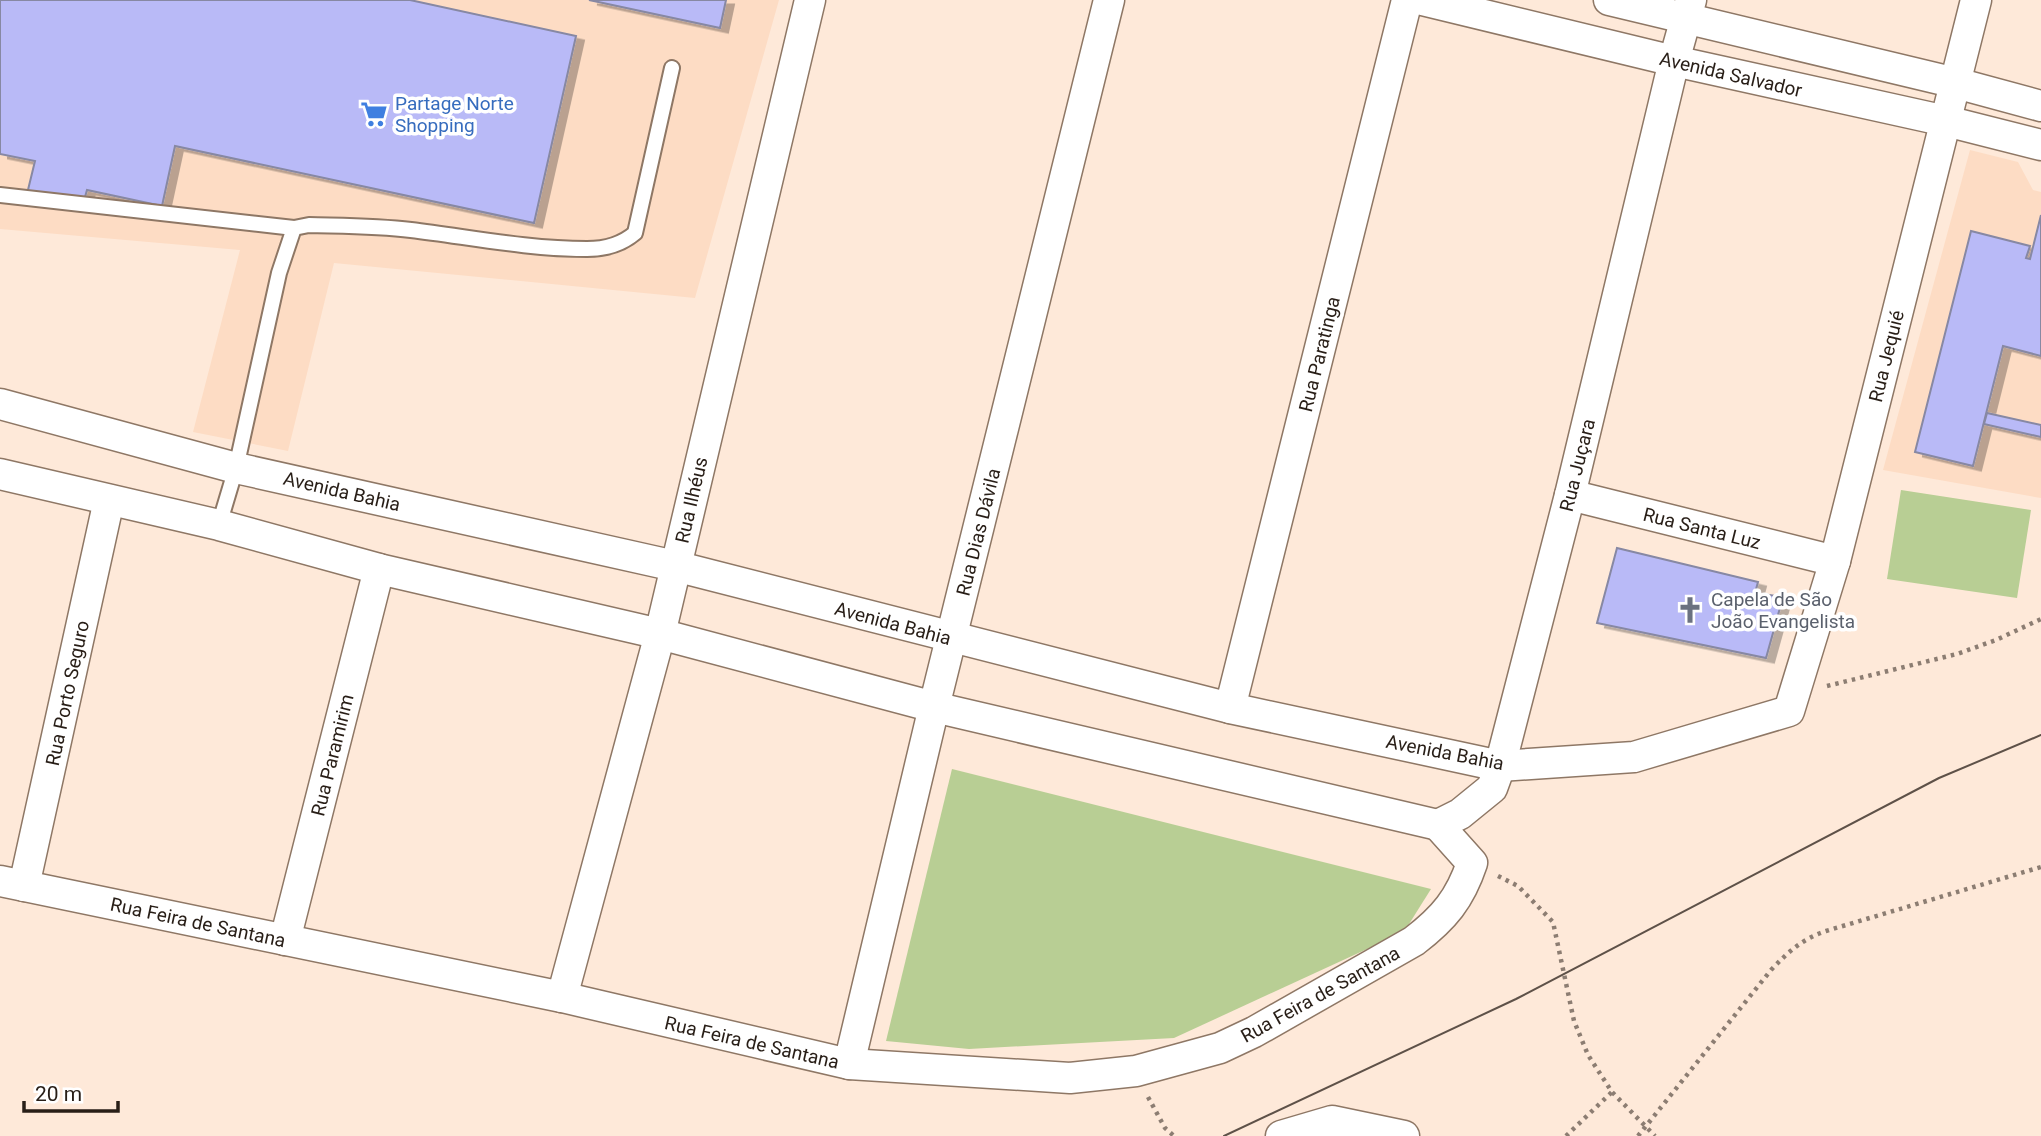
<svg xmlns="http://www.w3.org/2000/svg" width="2041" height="1136" font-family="Roboto,sans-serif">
  <defs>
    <filter id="shadow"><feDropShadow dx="8" dy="4.5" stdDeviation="0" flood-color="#0004"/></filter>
  </defs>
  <rect width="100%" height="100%" fill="#fee9d9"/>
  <g fill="#fddcc4">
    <polygon points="0,0 779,0 695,298 334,263 288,451 193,432 240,250 0,229"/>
    <polygon points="1970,150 2018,162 2033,190 2041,192 2041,498 1883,470"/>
  </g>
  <g fill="#b8ce94">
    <polygon points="1901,490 2031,510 2017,598 1887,579"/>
    <polygon points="952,769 1431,889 1404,932 1174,1038 969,1049 886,1041"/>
  </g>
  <g fill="#b9baf7" stroke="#8788a3" stroke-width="2" filter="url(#shadow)">
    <polygon points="0,0 410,0 576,36 534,223 175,146 162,206 87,190 83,204 27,194 35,161 0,154"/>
    <polygon points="589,0 726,0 720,28"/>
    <polygon points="2041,215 2041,356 2003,346 1973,466 1915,452 1971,231 2030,246 2026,258 2030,259"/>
    <polygon points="1987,413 2041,425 2041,437 1984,424"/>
    <polygon points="1617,548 1758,582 1755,593 1783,597 1766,658 1597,623"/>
  </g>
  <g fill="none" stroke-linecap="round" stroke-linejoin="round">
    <defs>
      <g id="service">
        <polyline points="0,195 294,228"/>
        <path d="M219,525L236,468L279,273L294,228L309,225C343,226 378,226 411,230C469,237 528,249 587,249C606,249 621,245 635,233L672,68"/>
      </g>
      <g id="minor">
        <polyline points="1422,0 1674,61 1946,121 2041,145"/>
        <polyline points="1609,0 1956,83 2041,106"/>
        <polyline points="0,404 236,468 675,566 1230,708 1500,766 1634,757 1789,711 1835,561 1976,0"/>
        <polyline points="0,474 219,525 379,569 660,634 934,707 1438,825"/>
        <polyline points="1570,495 1835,561"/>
        <polyline points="1230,708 1407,0"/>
        <polyline points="1438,825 1460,814 1492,788 1500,766 1570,495 1674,61 1691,0"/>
        <path d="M0,881L562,997L849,1064L1070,1078L1136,1071L1220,1048L1254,1032L1414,941C1444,918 1460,899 1472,863L1438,825"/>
        <polyline points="24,886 109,500"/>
        <polyline points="285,940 379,569"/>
        <polyline points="562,997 660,634 810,0"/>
        <polyline points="849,1064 934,707 1109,0"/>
        <polyline points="1281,1136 1332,1121 1404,1136"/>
      </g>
    </defs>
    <use href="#service" stroke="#8e7765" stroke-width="18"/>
    <use href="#minor" stroke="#8e7765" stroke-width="33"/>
    <g stroke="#8c7d72" stroke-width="4.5" stroke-dasharray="3.5 5" stroke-linecap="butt">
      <polyline points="1827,686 1957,654 1996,640 2041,619"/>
      <polyline points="1498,876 1518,886 1553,922 1574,1021 1588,1055 1612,1092 1655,1136"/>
      <polyline points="1148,1097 1165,1128 1174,1136"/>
      <polyline points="1566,1136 1612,1092"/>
      <path d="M1638,1136L1771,970C1788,952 1802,939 1826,931L2041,867"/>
    </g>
    <use href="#service" stroke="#fff" stroke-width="14"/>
    <use href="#minor" stroke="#fff" stroke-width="30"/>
    <polyline stroke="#5e5148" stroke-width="2" points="1224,1136 1516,999 1939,778 2041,735"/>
  </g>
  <defs>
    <symbol id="supermarket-bare" viewBox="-9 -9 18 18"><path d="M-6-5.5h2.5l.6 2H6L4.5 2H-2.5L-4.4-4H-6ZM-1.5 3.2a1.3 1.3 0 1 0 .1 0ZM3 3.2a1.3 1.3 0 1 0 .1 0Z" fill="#3f7fe0" stroke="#fff" stroke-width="2.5" paint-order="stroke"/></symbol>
    <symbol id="church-bare" viewBox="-9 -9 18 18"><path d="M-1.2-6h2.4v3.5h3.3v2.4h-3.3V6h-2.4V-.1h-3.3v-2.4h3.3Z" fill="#6b7280" stroke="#fff" stroke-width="2.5" paint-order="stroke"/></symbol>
  </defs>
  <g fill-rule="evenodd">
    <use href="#supermarket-bare" x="355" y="95" width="38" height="38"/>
    <use href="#church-bare" x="1671" y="591" width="38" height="38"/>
  </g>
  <g text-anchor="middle" stroke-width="7" stroke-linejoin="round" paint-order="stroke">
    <g font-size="19" fill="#281e17" stroke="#fff">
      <text transform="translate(1731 74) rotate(13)" y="7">Avenida Salvador</text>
      <text transform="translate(1319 354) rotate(-76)" y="7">Rua Paratinga</text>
      <text transform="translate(1886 356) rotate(-76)" y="7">Rua Jequié</text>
      <text transform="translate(1577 465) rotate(-76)" y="7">Rua Juçara</text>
      <text transform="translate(342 491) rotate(13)" y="7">Avenida Bahia</text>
      <text transform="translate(691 500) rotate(-77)" y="7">Rua Ilhéus</text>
      <text transform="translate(1702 528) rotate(14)" y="7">Rua Santa Luz</text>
      <text transform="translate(978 532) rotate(-76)" y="7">Rua Dias Dávila</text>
      <text transform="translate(893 623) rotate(15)" y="7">Avenida Bahia</text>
      <text transform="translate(67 693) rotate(-78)" y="7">Rua Porto Seguro</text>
      <text transform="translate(1445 752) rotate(11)" y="7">Avenida Bahia</text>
      <text transform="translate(332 755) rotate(-76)" y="7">Rua Paramirim</text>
      <text transform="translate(198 922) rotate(12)" y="7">Rua Feira de Santana</text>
      <text transform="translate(1320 994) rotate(-29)" y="7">Rua Feira de Santana</text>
      <text transform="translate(752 1042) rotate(13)" y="7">Rua Feira de Santana</text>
    </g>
    <g font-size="19" fill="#366cbe" stroke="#fff" text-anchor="start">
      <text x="395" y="110">Partage Norte<tspan x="395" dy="22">Shopping</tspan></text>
    </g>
    <g font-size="19" fill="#5b616d" stroke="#fff" text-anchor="start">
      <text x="1711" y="606">Capela de São<tspan x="1711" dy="22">João Evangelista</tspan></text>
    </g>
  </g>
  <path d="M24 1101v10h94v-10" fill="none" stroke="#281e17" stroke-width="3.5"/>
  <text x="35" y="1101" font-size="21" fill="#281e17" stroke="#ffffff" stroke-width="5" paint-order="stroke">20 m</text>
</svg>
